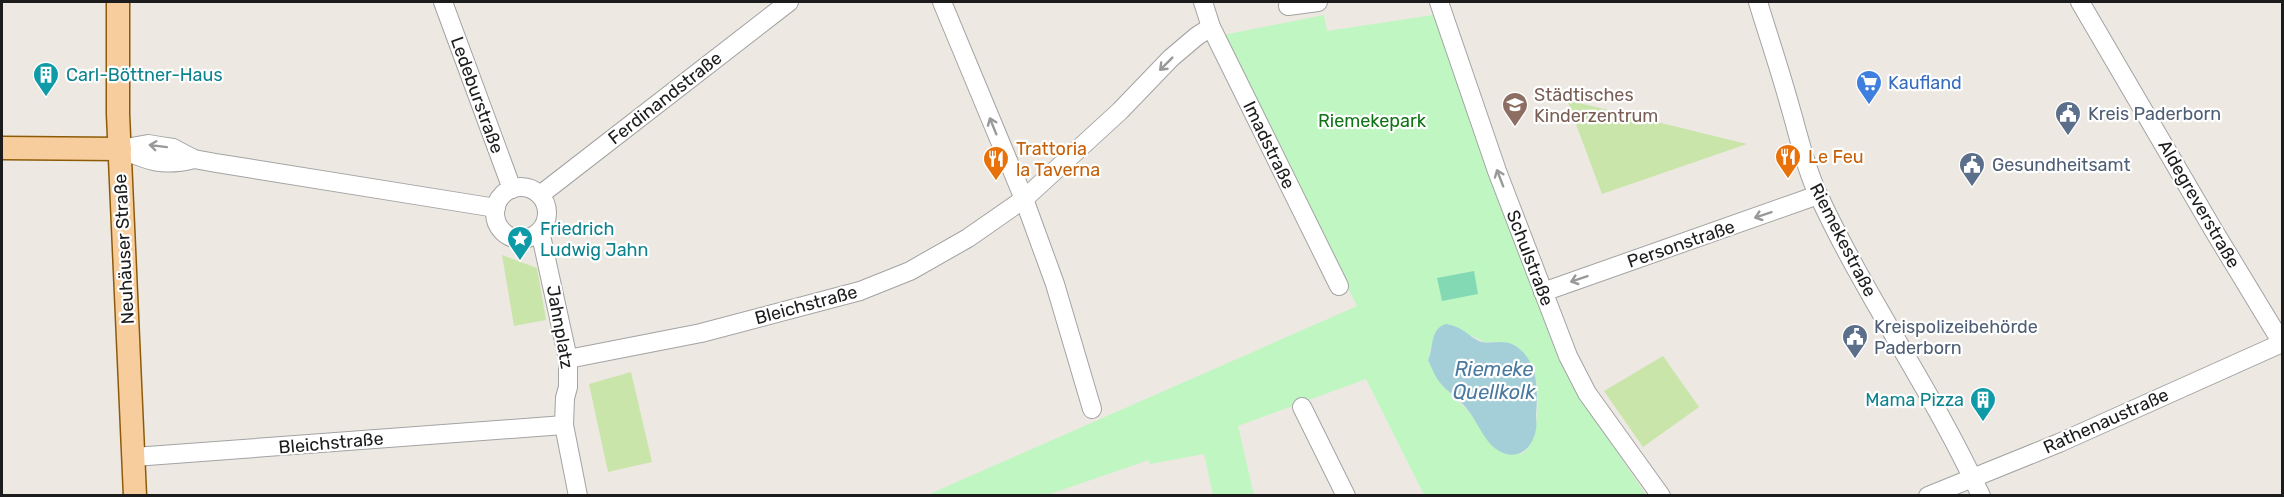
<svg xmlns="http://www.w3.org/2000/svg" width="2284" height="497" font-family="Rubik,sans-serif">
  <rect width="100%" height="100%" fill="#ede9e2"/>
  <g fill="#c9e5aa">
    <polygon points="1567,100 1747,144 1602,194"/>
    <polygon points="502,255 537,268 546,320 514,326"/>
    <polygon points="1663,356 1699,407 1643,447 1604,391"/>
    <polygon points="631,372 652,462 608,472 589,384"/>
  </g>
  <path fill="#c0f6c2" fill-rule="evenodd" d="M1324,15L1327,31L1433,15L1539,300L1582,400L1646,495H1424L1366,379L1238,426L1254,495H1213L1204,454L1150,464L1149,460L1047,495L925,496L1357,306L1223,35ZM1435,332L1472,336L1484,342H1505L1524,354L1535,375L1538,390L1536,429L1529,447L1522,454L1501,452L1494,447L1470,413L1440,383L1428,360Z"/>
  <polygon fill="#83d9b4" points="1474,271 1478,294 1442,301 1437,278"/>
  <path fill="#a4cfd9" d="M1446,324C1465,327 1469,338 1482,342C1493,344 1503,339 1514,345C1539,360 1538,390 1536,415C1536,420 1537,425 1536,429C1533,447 1520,461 1501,452C1486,445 1479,425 1470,413C1462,401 1450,394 1441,384C1435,377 1432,368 1428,360C1434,349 1429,329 1446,324Z"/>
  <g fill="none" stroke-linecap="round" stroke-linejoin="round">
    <defs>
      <g id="minor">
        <polyline points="443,2 512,189"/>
        <polyline points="942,2 1024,199 1055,284 1092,409"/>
        <polyline points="1203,2 1211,27 1339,286"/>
        <polyline points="1289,2 1288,6 1318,2"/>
        <polyline points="1439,2 1497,171 1568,356 1587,393 1661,496"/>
        <path d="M1758,2C1769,38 1781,73 1791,110C1799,137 1805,166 1817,192C1865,297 1933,391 1981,496"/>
        <polyline points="2080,2 2214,231 2282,343"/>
        <polyline points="120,149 148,144 160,146 173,148 194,159 216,163 496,208"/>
        <path d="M120,149C149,161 163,167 194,159"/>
        <circle cx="521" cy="213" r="26"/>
        <polyline points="540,195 789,2"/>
        <polyline points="540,231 568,359 568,387 565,398 564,425 578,496"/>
        <polyline points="1543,292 1818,195"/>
        <polyline points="568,359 701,333 860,291 910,271 968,238 1024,199 1120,111 1171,58 1197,36 1211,27"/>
        <polyline points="1302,407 1346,496"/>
        <polyline points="134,457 564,425"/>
        <polyline points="1928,496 2059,443 2282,343"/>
      </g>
      <g id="major">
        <polyline points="118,2 118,114 135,496"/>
        <polyline points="2,148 120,149"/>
      </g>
    </defs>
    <use href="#minor" stroke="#a3a3a3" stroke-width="20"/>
    <use href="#major" stroke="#8d5b07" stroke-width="25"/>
    <use href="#minor" stroke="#fff" stroke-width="18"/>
    <use href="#major" stroke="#f7cd9d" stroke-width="22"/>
  </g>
  <defs><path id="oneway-shaft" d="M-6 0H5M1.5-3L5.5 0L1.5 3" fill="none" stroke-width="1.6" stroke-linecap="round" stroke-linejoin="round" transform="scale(1.5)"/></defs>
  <g stroke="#999">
    <use href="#oneway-shaft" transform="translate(1166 64) rotate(135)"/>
    <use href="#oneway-shaft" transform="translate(993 126) rotate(-112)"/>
    <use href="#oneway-shaft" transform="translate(158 146) rotate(-173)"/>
    <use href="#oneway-shaft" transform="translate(1500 178) rotate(-111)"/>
    <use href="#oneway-shaft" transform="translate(1763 215) rotate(161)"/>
    <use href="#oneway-shaft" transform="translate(1579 279) rotate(161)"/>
  </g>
  <defs>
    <symbol id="building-pin" viewBox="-11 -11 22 30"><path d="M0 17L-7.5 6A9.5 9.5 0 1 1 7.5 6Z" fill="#0f9aa8" stroke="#fff"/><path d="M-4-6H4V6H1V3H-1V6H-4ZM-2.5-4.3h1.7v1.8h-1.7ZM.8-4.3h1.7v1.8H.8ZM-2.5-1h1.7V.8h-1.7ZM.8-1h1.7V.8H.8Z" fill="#fff"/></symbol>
    <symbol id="supermarket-pin" viewBox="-11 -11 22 30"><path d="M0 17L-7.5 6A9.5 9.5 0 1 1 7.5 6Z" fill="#3f7fe0" stroke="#fff"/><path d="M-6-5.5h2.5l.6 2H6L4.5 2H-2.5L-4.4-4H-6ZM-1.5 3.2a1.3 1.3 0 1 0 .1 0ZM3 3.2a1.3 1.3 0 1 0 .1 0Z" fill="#fff"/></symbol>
    <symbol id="school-pin" viewBox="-11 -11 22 30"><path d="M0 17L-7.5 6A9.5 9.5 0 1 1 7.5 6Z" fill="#8d6e63" stroke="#fff"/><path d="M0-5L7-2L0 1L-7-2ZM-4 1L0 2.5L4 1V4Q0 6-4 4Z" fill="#fff"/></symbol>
    <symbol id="civic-pin" viewBox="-11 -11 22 30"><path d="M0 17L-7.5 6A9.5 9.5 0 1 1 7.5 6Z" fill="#5c6f8a" stroke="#fff"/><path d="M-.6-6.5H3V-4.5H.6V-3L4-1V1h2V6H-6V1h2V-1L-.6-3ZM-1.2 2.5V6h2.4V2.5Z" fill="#fff"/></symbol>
    <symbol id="restaurant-pin" viewBox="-11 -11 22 30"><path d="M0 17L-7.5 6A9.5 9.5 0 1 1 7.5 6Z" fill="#e8710a" stroke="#fff"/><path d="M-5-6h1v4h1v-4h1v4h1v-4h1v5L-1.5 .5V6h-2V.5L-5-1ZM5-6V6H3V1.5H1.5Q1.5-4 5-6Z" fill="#fff"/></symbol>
    <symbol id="sight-pin" viewBox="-11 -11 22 30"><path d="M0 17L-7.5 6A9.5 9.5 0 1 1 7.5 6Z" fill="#0f9aa8" stroke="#fff"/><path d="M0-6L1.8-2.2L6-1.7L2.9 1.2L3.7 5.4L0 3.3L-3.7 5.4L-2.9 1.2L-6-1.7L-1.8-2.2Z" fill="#fff"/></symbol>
  </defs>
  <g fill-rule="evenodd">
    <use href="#building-pin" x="31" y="60" width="30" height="40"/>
    <use href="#supermarket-pin" x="1854" y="68" width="30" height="40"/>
    <use href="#school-pin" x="1500" y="90" width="30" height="40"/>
    <use href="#civic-pin" x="2053" y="99" width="30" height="40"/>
    <use href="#restaurant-pin" x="1773" y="142" width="30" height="40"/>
    <use href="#restaurant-pin" x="981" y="144" width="30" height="40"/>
    <use href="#civic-pin" x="1957" y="150" width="30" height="40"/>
    <use href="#sight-pin" x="505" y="224" width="30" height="40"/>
    <use href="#civic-pin" x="1840" y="322" width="30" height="40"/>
    <use href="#building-pin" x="1968" y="385" width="30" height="40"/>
  </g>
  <g text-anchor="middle" stroke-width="4.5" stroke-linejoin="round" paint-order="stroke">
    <g font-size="18" fill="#0d838f" stroke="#fff" text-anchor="start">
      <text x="66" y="81">Carl-Böttner-Haus</text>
      <text x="540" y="235">Friedrich<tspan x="540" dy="21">Ludwig Jahn</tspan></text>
      <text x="1964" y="406" text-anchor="end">Mama Pizza</text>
    </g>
    <g font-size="18" fill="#366cbe" stroke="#fff" text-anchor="start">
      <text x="1888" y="89">Kaufland</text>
    </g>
    <g font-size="18" fill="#1c1c1c" stroke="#fff">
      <text transform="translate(477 95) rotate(70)" y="6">Ledeburstraße</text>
      <text transform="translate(665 98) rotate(-38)" y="6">Ferdinandstraße</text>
      <text transform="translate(1269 145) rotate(64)" y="6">Imadstraße</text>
      <text transform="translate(2199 204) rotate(60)" y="6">Aldegreverstraße</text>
      <text transform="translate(1843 240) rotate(63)" y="6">Riemekestraße</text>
      <text transform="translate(1681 244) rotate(-19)" y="6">Personstraße</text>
      <text transform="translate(124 249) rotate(-93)" y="6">Neuhäuser Straße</text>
      <text transform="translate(1530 258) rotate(69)" y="6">Schulstraße</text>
      <text transform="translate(806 305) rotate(-15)" y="6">Bleichstraße</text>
      <text transform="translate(560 327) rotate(80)" y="6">Jahnplatz</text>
      <text transform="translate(2106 421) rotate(-24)" y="6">Rathenaustraße</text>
      <text transform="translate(331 443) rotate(-5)" y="6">Bleichstraße</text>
    </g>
    <g font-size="18" fill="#785e54" stroke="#fff" text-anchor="start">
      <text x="1534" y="101">Städtisches<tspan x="1534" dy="21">Kinderzentrum</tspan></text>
    </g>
    <g font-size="18" fill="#4e5e75" stroke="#fff" text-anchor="start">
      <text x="2088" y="120">Kreis Paderborn</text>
      <text x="1992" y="171">Gesundheitsamt</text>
      <text x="1874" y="333">Kreispolizeibehörde<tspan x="1874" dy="21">Paderborn</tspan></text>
    </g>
    <g font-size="18" fill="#107415" stroke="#fff">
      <text x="1372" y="127">Riemekepark</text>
    </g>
    <g font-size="18" fill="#c56008" stroke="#fff" text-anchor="start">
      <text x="1016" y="155">Trattoria<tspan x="1016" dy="21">la Taverna</tspan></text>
      <text x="1808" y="163">Le Feu</text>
    </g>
    <g font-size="20" font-style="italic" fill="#4b799f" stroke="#fff">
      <text x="1494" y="376">Riemeke<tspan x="1494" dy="23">Quellkolk</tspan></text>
    </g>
  </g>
  <rect width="2284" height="497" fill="none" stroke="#1c1c1c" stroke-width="6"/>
</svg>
